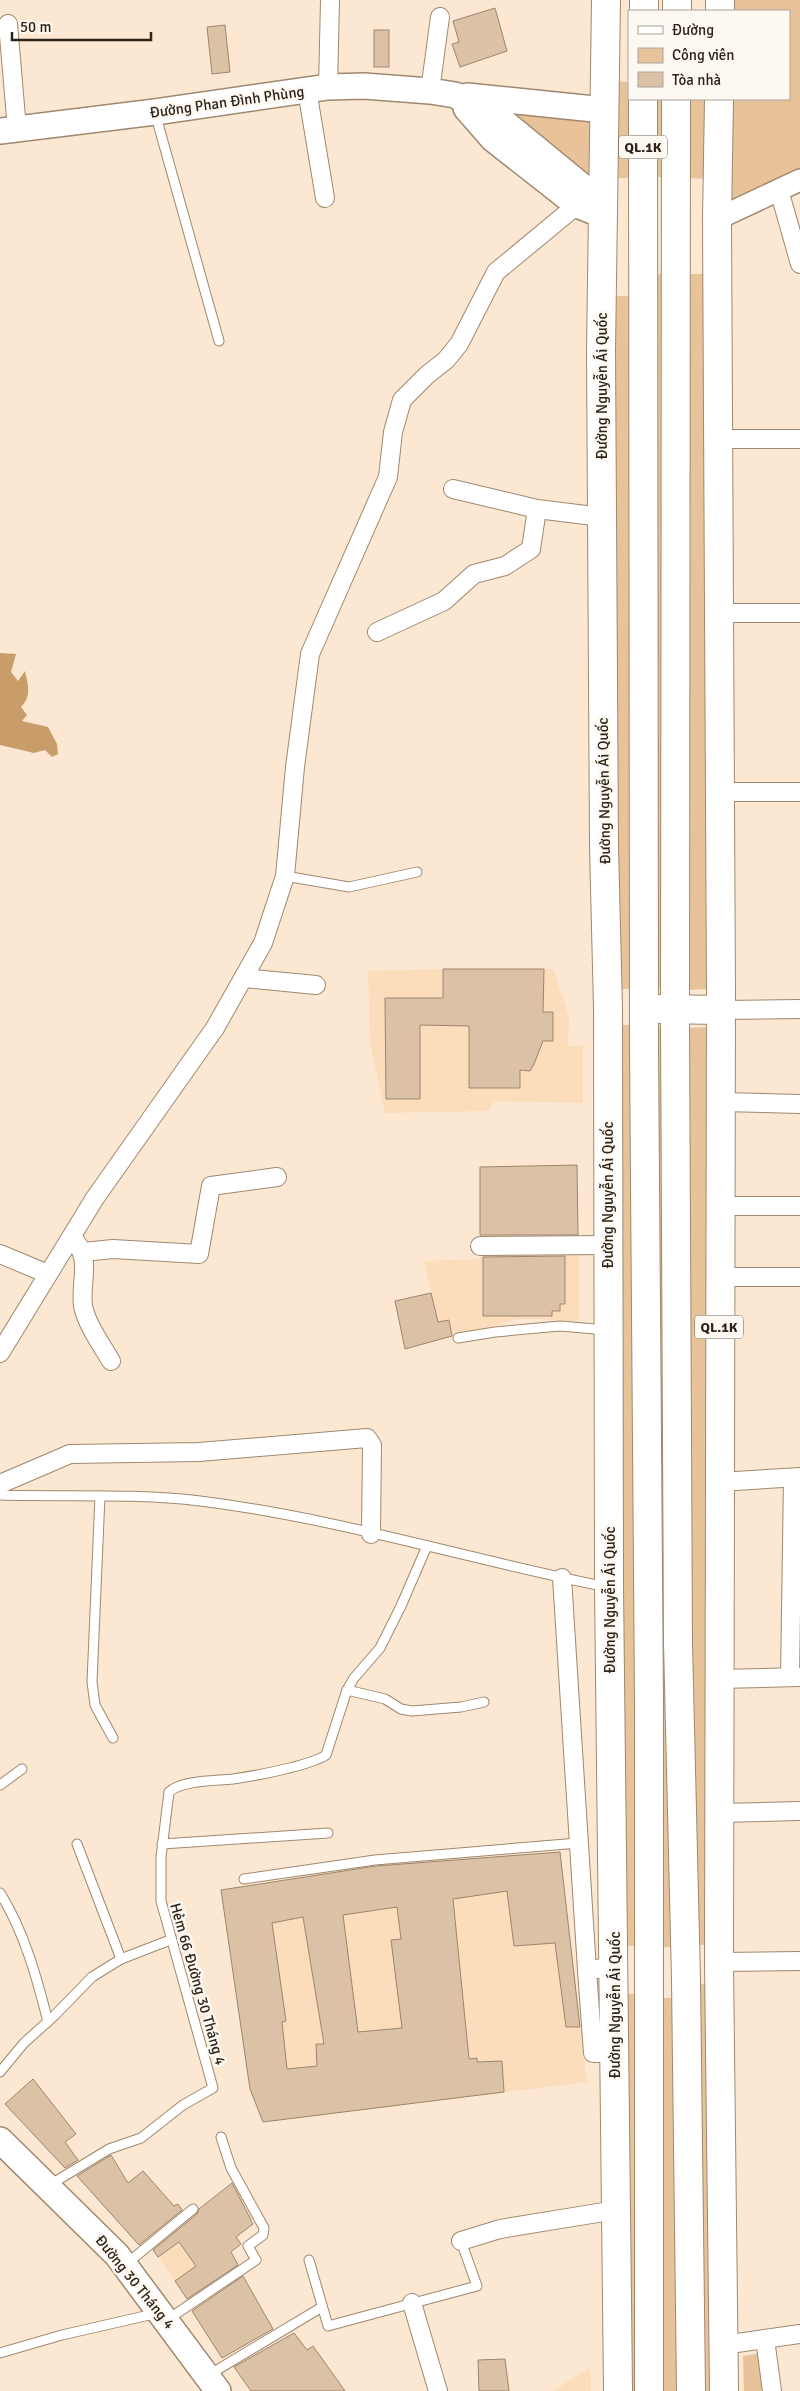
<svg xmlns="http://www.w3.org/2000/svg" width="800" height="2391" font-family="Signika,sans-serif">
  <rect width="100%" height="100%" fill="#fce8d2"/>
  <g fill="#fcddbb">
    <polygon points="443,969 553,969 569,1017 568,1046 583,1046 583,1103 495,1101 488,1111 385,1113 370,1042 368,971"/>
    <polygon points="480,1243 579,1244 579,1323 540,1319 519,1319 405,1349 395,1301 431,1293 424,1261 479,1259"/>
    <polygon points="560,1852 587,2082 263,2122 250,2089 221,1890 377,1866"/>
    <polygon points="233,2183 256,2218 251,2221 253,2224 236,2237 241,2244 180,2288 150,2246"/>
    <polygon points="590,2367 591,2391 554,2391 556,2389"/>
  </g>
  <g fill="#e8c299">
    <polygon points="731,0 800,0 800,171 728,203 730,99 789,99 789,11 731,11"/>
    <polygon points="615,81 629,82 629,99 633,99 632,178 613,178"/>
    <polygon points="653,99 665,99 666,177 652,177"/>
    <polygon points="685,99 709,99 708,179 686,178"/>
    <polygon points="511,112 593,120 592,181"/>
    <polygon points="652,274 665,274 664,988 654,988"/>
    <polygon points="686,274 708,274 711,989 685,990"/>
    <polygon points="612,296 632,296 633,989 618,989"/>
    <polygon points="619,1025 633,1025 638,1946 625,1946"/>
    <polygon points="654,1027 665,1027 675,1947 659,1947"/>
    <polygon points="711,1027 708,1945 696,1945 689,1690 685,1028"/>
    <polygon points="696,1984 709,1984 714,2391 701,2391"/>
    <polygon points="625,1994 638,1994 638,2391 629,2391"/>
    <polygon points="659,1998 674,1998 681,2391 659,2391"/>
    <polygon points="761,2353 766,2391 744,2391 743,2356"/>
  </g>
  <path fill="#c99d6a" d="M0,653L16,654L11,672L18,681L25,671C28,685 32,696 21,707L27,715L22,721L48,727L57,744L58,754L52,757L45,750L34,753L0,745Z"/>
  <g fill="#dbc2a7" stroke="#9c856c" fill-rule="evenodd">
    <polygon points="495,8 507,51 460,67 452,44 459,42 453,21"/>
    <polygon points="225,25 230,72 212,74 207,27"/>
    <rect x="374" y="30" width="15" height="37"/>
    <polygon points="443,969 544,969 543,1012 553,1012 553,1041 543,1041 534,1064 530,1071 520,1070 520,1088 469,1088 469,1026 420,1025 420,1099 386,1099 385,998 443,998"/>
    <polygon points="577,1165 578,1235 480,1235 480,1167"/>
    <polygon points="565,1256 565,1304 560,1304 560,1311 552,1311 552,1316 483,1316 483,1257"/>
    <polygon points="431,1293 438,1322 449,1320 452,1336 405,1349 395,1301"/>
    <path d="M560,1852L580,2027H566L555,1943L514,1946L507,1891L453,1899L469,2059L477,2058V2062L502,2061L504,2092L263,2122L250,2089L221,1890L376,1866ZM397,1907L401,1939L391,1940L402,2028L358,2032L343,1915ZM303,1917L324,2044H316L317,2066L287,2069L282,2022L286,2021L272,1923Z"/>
    <polygon points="33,2079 76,2134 65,2142 78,2160 65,2168 5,2104"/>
    <polygon points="111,2155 128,2183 143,2171 174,2206 178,2204 182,2210 139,2245 77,2176"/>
    <polygon points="232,2183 253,2224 236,2237 241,2244 231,2252 238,2265 187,2299 175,2281 196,2266 179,2242 158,2257 153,2250 197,2214 199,2209"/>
    <polygon points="243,2276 273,2329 222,2358 192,2311"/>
    <polygon points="294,2333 307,2350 313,2346 345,2391 251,2391 234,2367"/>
    <polygon points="505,2359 509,2391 479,2391 478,2360"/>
  </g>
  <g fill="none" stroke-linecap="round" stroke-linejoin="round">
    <defs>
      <g id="service">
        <polyline points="155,113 219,341"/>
        <polyline points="285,876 349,887 417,872"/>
        <polyline points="458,1338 495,1332 560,1326 606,1330"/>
        <path d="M0,1495C66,1497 134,1493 200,1501C338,1518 471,1560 607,1587"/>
        <polyline points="100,1496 92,1682 95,1705 113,1738"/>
        <polyline points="347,1690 385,1699 401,1709 412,1711 461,1707 484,1702"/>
        <polyline points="0,1785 22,1769"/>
        <polyline points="77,1844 121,1959"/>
        <polyline points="162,1844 328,1833"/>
        <polyline points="244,1879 375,1860 578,1843"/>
        <path d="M0,1893C24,1931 37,1978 48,2022"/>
        <polyline points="0,2072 24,2043 54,2016 92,1977 121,1959 170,1940"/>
        <path d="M48,2186L109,2149L141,2138L183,2105L213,2088L161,1901V1857L169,1792C182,1780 216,1781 233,1779C254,1776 309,1766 326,1755L347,1690L354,1678L380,1648L401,1606L427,1546"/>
        <polyline points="309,2260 328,2326 477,2286 461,2241"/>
        <polyline points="125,2265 193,2209"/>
        <polyline points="167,2320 256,2260 248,2246 263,2235 264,2228 231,2168 221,2137"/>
        <polyline points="0,2353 62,2335 158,2313"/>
        <polyline points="207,2376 322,2307"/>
      </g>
      <g id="minor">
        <polyline points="8,24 17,129"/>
        <polyline points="328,87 330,0"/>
        <polyline points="307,90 325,198"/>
        <polyline points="430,91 440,17"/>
        <polyline points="779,190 800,264"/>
        <polyline points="720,439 800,439"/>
        <polyline points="453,489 537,509 602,517"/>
        <polyline points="720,613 800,613"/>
        <polyline points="377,632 444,601 474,574 505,566 531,549 537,509"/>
        <polyline points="721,792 800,792"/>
        <polyline points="244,978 316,985"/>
        <polyline points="721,1010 800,1009"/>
        <polyline points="721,1102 800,1104"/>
        <polyline points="720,1206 800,1206"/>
        <path d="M76,1242C91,1262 80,1282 83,1306C87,1325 101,1344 111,1361"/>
        <polyline points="480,1246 609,1245"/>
        <polyline points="83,1252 113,1249 199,1254 211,1186 277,1177"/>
        <polyline points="0,1254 48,1274"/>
        <polyline points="719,1277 800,1277"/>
        <polyline points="0,1353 95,1198 215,1028 263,943 285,876 295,767 310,654 388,477 393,432 402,400 427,375 446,360 459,344 496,272 577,205"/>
        <polyline points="719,1482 800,1477"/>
        <polyline points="0,1484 70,1454 199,1452 367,1438 372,1445 371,1534"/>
        <polyline points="562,1578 587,1970 614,1967"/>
        <polyline points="790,1677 793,1478"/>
        <polyline points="718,1679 800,1677"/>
        <polyline points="719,1813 800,1811"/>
        <polyline points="719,1962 800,1961"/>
        <polyline points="587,1970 593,2053 615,2053"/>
        <polyline points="461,2241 500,2229 616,2210"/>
        <polyline points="412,2303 438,2391"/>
        <polyline points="765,2339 772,2391"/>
        <polyline points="723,2345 800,2334"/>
      </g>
      <polyline id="tertiary" points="717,219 800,180"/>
      <g id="secondary">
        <polyline points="467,96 604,110"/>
        <polyline points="466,108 493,139 577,205 602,215"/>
        <polyline points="0,131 155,112 328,87 364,86 430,91 455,95 505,123 589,192 602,215"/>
        <polyline points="0,2140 117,2255 218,2391"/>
      </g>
      <g id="primary">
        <polyline points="606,0 601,350 604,847 608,1008 609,1587 618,2391"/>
        <polyline points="644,11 644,0"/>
        <polyline points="677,11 677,0"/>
        <polyline points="720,11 720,0"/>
        <polyline points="643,99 644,1049 649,1704 649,2391"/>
        <polyline points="676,99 675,1019 678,1643 686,1980 691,2391"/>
        <polyline points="719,99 717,219 721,996 719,1962 724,2391"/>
        <polyline points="658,1009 721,1010"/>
      </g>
    </defs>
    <use href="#service" stroke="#9f886e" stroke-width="11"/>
    <use href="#minor" stroke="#9f886e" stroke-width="20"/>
    <use href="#tertiary" stroke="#9f886e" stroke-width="24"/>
    <use href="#secondary" stroke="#9f886e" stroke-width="28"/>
    <use href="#primary" stroke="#9f886e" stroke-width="30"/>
    <use href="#service" stroke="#fff" stroke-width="9"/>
    <use href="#minor" stroke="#fff" stroke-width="18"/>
    <use href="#tertiary" stroke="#fff" stroke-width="21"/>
    <use href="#secondary" stroke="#fff" stroke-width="25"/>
    <use href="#primary" stroke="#fff" stroke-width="28"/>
  </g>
  <g text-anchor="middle" stroke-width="5" stroke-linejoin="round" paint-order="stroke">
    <g fill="#fdf8f2" stroke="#6b645a" stroke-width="1">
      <rect x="619" y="135.5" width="48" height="23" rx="4"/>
      <rect x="695" y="1315.5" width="48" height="23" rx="4"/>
    </g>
    <g font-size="14" font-weight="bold" fill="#2d2419">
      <text x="643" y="152">QL.1K</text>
      <text x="719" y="1332">QL.1K</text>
    </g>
    <g font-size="15" fill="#2d2419" stroke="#fdf8f2">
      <text transform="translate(227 102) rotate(-8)" y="5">Đường Phan Đình Phùng</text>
      <text transform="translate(602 386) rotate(-90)" y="5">Đường Nguyễn Ái Quốc</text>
      <text transform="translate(604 791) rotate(-91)" y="5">Đường Nguyễn Ái Quốc</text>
      <text transform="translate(608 1195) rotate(-90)" y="5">Đường Nguyễn Ái Quốc</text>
      <text transform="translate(610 1600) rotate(-90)" y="5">Đường Nguyễn Ái Quốc</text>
      <text transform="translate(198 1984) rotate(74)" y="5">Hẻm 66 Đường 30 Tháng 4</text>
      <text transform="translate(615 2005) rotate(-90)" y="5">Đường Nguyễn Ái Quốc</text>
      <text transform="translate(135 2282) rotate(51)" y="5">Đường 30 Tháng 4</text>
    </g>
  </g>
  <rect x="628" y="10" width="162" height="90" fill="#fdf8f2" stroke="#aaa39b"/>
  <rect x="638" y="26" width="25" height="8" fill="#ffffff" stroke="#aaa39b"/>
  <text x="672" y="35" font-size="15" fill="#2d2419">Đường</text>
  <rect x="638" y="48" width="25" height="15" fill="#e8c299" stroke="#aaa39b"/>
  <text x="672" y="60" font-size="15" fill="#2d2419">Công viên</text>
  <rect x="638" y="72" width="25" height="15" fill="#dbc2a7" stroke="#aaa39b"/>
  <text x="672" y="85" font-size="15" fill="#2d2419">Tòa nhà</text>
  <path d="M12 32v8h139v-8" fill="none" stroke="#2d2419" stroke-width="2.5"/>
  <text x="20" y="32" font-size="15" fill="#2d2419" stroke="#fdf8f2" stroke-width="4" paint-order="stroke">50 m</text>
</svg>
